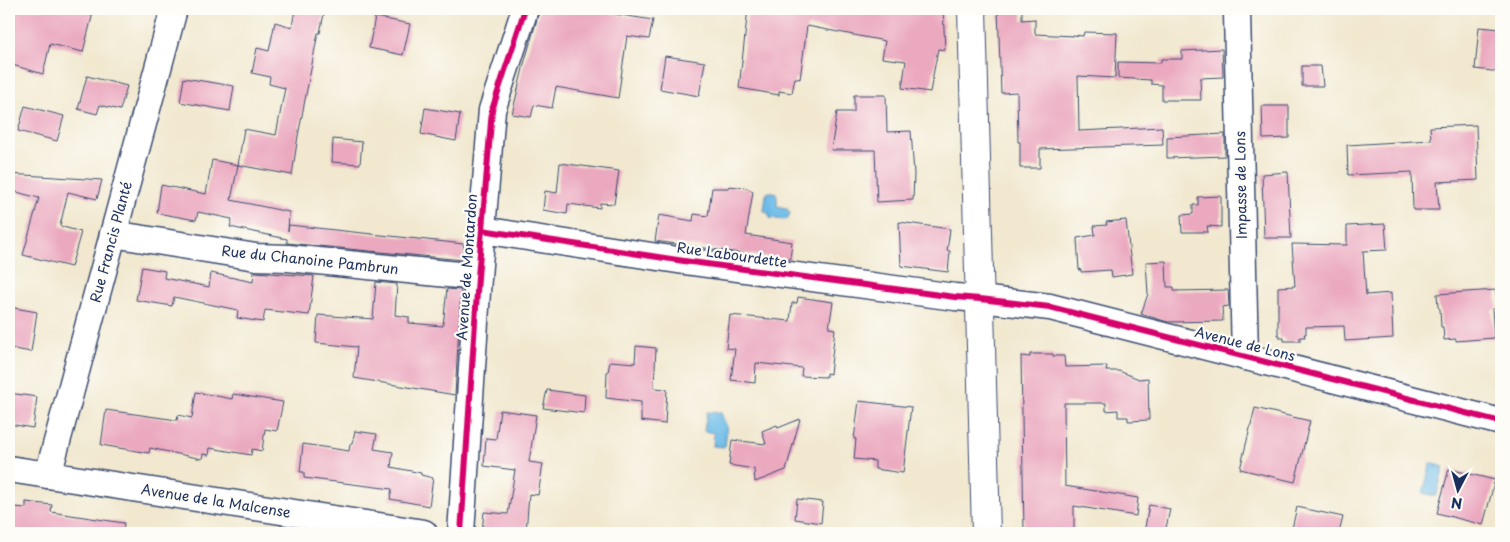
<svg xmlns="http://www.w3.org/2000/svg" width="1510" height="542" font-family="'Playpen Sans',sans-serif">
  <rect width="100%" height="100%" fill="#fdfcf7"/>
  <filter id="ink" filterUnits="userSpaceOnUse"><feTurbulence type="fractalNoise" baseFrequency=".02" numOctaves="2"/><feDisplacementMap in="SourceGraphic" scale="10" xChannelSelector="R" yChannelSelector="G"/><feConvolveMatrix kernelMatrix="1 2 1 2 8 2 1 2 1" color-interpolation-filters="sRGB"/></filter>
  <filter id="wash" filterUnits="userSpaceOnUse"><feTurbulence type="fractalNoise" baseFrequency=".0096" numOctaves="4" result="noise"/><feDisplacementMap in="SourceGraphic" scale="20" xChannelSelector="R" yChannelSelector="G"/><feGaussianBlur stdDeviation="1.12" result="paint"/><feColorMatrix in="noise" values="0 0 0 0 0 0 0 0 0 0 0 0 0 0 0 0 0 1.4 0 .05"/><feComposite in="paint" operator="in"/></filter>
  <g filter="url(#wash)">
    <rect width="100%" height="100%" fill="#f1e8cf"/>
    <g fill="#6dbce7" stroke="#4476a2">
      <polygon points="768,192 775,192 777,196 777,206 786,208 790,213 788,219 784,220 770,218 769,214 764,211 766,195"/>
      <polygon points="707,412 721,413 727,427 725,447 713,446 714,433 704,431"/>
      <polygon points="1431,463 1444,467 1436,496 1423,493"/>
    </g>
    <g id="blocks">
      <g fill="#eba9c0">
        <polygon points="9,9 94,9 83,52 50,44 43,74 9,64"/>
        <polygon points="295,9 325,9 320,33 318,33 298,136 292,175 238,165 231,200 289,212 288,231 289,225 464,244 463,260 287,243 287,239 230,227 232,219 198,212 196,220 157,213 161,185 206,194 212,160 238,165 244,129 276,135 285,88 269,84 270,77 252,73 257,48 269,51 275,22 292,27"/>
        <polygon points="540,9 595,9 595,11 653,20 649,39 627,36 618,98 556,87 552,108 534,105 531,117 512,114 524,64"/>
        <polygon points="748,9 943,9 945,50 938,49 930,92 902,88 906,61 882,58 885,41 807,26 800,79 795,78 792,93 779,91 779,95 739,88"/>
        <polygon points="998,9 1022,9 1022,20 1035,19 1035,34 1073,36 1073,35 1083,36 1084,32 1117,33 1115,78 1078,76 1079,131 1162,127 1163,145 1040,149 1040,168 1020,168 1020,142 1018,142 1017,92 1001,93"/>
        <polygon points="375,17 410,24 403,55 369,48"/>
        <polygon points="1479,27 1501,29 1501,72 1475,69"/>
        <polygon points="1222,49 1223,77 1200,78 1201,100 1162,100 1162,85 1151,84 1151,80 1118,78 1118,62 1161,63 1161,59 1182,59 1182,51"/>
        <polygon points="665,56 705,62 699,96 660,89"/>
        <polygon points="1302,66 1321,66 1323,86 1302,86"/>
        <polygon points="87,76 127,86 120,110 100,105 97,114 78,109"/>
        <polygon points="184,78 234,86 230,111 180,102"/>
        <polygon points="854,95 886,95 887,132 911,131 914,174 913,200 877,202 875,150 831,150 837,112 854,112"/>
        <polygon points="25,106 64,116 57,141 18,131"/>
        <polygon points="1262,106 1289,106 1289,138 1263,139"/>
        <polygon points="425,108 460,114 456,141 421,134"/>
        <polygon points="1476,125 1478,180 1437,182 1439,210 1413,210 1412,172 1348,175 1347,145 1431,140 1430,127"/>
        <polygon points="1225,134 1225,156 1167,158 1167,137"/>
        <polygon points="333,139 362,142 360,164 332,162"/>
        <polygon points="560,163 619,171 614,204 600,203 600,208 568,204 567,214 543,210 545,191 557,193"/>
        <polygon points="1288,172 1291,238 1264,238 1262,174"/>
        <polygon points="9,174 102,180 97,199 68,192 60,226 81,232 71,267 23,255 39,198 9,190"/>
        <polygon points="729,186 747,188 753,192 746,235 792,242 790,260 655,241 659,215 693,221 694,214 708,216 712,188 728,188"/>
        <polygon points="1221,196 1221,227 1207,226 1208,232 1182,232 1181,215 1193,214 1193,205 1198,205 1198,197"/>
        <polygon points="1126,220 1132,274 1112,277 1111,270 1081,272 1081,269 1079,270 1077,238 1095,235 1094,226 1107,225 1106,222"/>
        <polygon points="899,222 950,229 947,251 950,251 948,272 901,266"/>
        <polygon points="1385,224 1387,250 1363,251 1366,295 1391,293 1393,338 1345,341 1344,326 1306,327 1306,334 1304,334 1305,337 1300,337 1300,341 1284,341 1284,338 1280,338 1280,335 1278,335 1278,287 1295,286 1292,244 1347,245 1347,226"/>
        <polygon points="1166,261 1167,287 1174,287 1174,291 1228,290 1229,306 1222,307 1223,321 1168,322 1141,314 1148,294 1146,262"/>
        <polygon points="142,267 165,271 164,278 209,287 211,273 253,282 254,272 314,276 309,315 265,310 263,322 237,318 238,310 174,297 172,306 136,300"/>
        <polygon points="376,282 397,284 395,315 409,317 409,323 443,326 447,289 461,290 455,395 354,378 357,347 316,343 318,315 373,319"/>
        <polygon points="1496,290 1497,309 1492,309 1494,338 1456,341 1456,339 1444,340 1443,327 1441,327 1440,309 1438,307 1437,294"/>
        <polygon points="798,297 833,302 829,328 835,329 830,374 826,373 826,377 801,376 802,368 756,363 755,383 731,380 735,349 726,348 730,315 790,321 792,303 797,303"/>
        <polygon points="9,307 37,312 31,352 9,348"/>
        <polygon points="636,346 656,348 654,388 667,389 665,424 641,421 641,402 606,398 607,372 608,372 610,361 635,363"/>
        <polygon points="1030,354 1053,354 1053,356 1064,356 1065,367 1107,366 1106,371 1119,371 1139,379 1148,378 1149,420 1128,421 1128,417 1118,417 1118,410 1106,411 1106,403 1064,403 1065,486 1138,498 1136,516 1074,506 1074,533 1024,533 1021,356 1030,357"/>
        <polygon points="547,390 585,395 584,413 543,408"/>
        <polygon points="196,392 232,399 233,394 283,402 277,431 265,429 262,451 252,449 251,455 210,448 209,455 203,454 202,459 150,448 149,453 101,445 106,410 177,420 178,415 192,418"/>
        <polygon points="9,393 37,397 33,428 9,424"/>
        <polygon points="859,401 911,407 903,473 875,469 875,461 854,459 856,439 854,439"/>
        <polygon points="1255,408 1310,421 1295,482 1240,469"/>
        <polygon points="500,410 536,415 529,462 543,464 538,495 529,494 526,533 482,533 484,512 508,514 515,470 484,466 486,438 496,439"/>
        <polygon points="800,419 786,470 755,482 754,469 729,465 732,440 766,444 762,431 777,425 778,428"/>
        <polygon points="355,431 377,434 374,449 393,452 391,467 421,473 421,475 433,478 429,506 390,499 392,489 304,478 304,472 300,472 303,444 349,451 350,444 352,444"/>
        <polygon points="1449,469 1495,480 1483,525 1437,513"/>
        <polygon points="797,499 823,502 821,523 795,519"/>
        <polygon points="26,502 52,505 51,512 124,523 123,533 10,533 14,507 26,508"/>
        <polygon points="1149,505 1170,509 1165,533 1144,533"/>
        <polygon points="1297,507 1343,517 1339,533 1291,533"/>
      </g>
    </g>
  </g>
  <g filter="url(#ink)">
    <use href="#blocks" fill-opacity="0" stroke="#3b4b6f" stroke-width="1"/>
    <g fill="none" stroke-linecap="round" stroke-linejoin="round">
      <defs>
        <g id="street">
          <polyline points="1237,13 1245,357"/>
          <polyline points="482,230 684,261 955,297 980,299 1050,307 1501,422"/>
          <polyline points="113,234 256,257 288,258 478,277"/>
          <polyline points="9,469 424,533"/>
          <polyline points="48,475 174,9"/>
          <polyline points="461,533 478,277 492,110 525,9"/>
        </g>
        <polyline id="secondary" points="972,9 986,533"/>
      </defs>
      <use href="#street" stroke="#3b4b6f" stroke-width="29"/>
      <use href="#secondary" stroke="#3b4b6f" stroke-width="30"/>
      <use href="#street" stroke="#fff" stroke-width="26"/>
      <use href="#secondary" stroke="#fff" stroke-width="28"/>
      <defs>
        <g id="cycleway">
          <polyline points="482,230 684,261 955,297 980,299 1050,307 1501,422"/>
          <polyline points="461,533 478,277 492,110 525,9"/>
        </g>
      </defs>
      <use href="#cycleway" stroke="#fdfcf7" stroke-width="9"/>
      <use href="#cycleway" stroke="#d6006c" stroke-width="6"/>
    </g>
  </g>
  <g text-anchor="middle" stroke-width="4.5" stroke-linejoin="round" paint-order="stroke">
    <g font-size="14" fill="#1b2f5e" stroke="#fdfcf7">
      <text transform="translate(1241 185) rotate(-91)" y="5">Impasse de Lons</text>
      <text transform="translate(111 242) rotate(-75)" y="5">Rue Francis Planté</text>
      <text transform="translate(732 255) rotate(8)" y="5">Rue Labourdette</text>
      <text transform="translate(310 260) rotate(6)" y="5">Rue du Chanoine Pambrun</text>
      <text transform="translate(467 267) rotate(-86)" y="5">Avenue de Montardon</text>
      <text transform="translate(1245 344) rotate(14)" y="5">Avenue de Lons</text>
      <text transform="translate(216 501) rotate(9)" y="5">Avenue de la Malcense</text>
    </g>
  </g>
  <rect width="1510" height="542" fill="none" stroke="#fdfcf7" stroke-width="30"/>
  <g transform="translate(1458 490) rotate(186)" stroke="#fdfcf7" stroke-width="4" paint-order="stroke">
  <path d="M0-4L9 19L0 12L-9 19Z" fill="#1b2f5e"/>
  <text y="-8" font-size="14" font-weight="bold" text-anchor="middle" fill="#1b2f5e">N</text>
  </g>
</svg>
